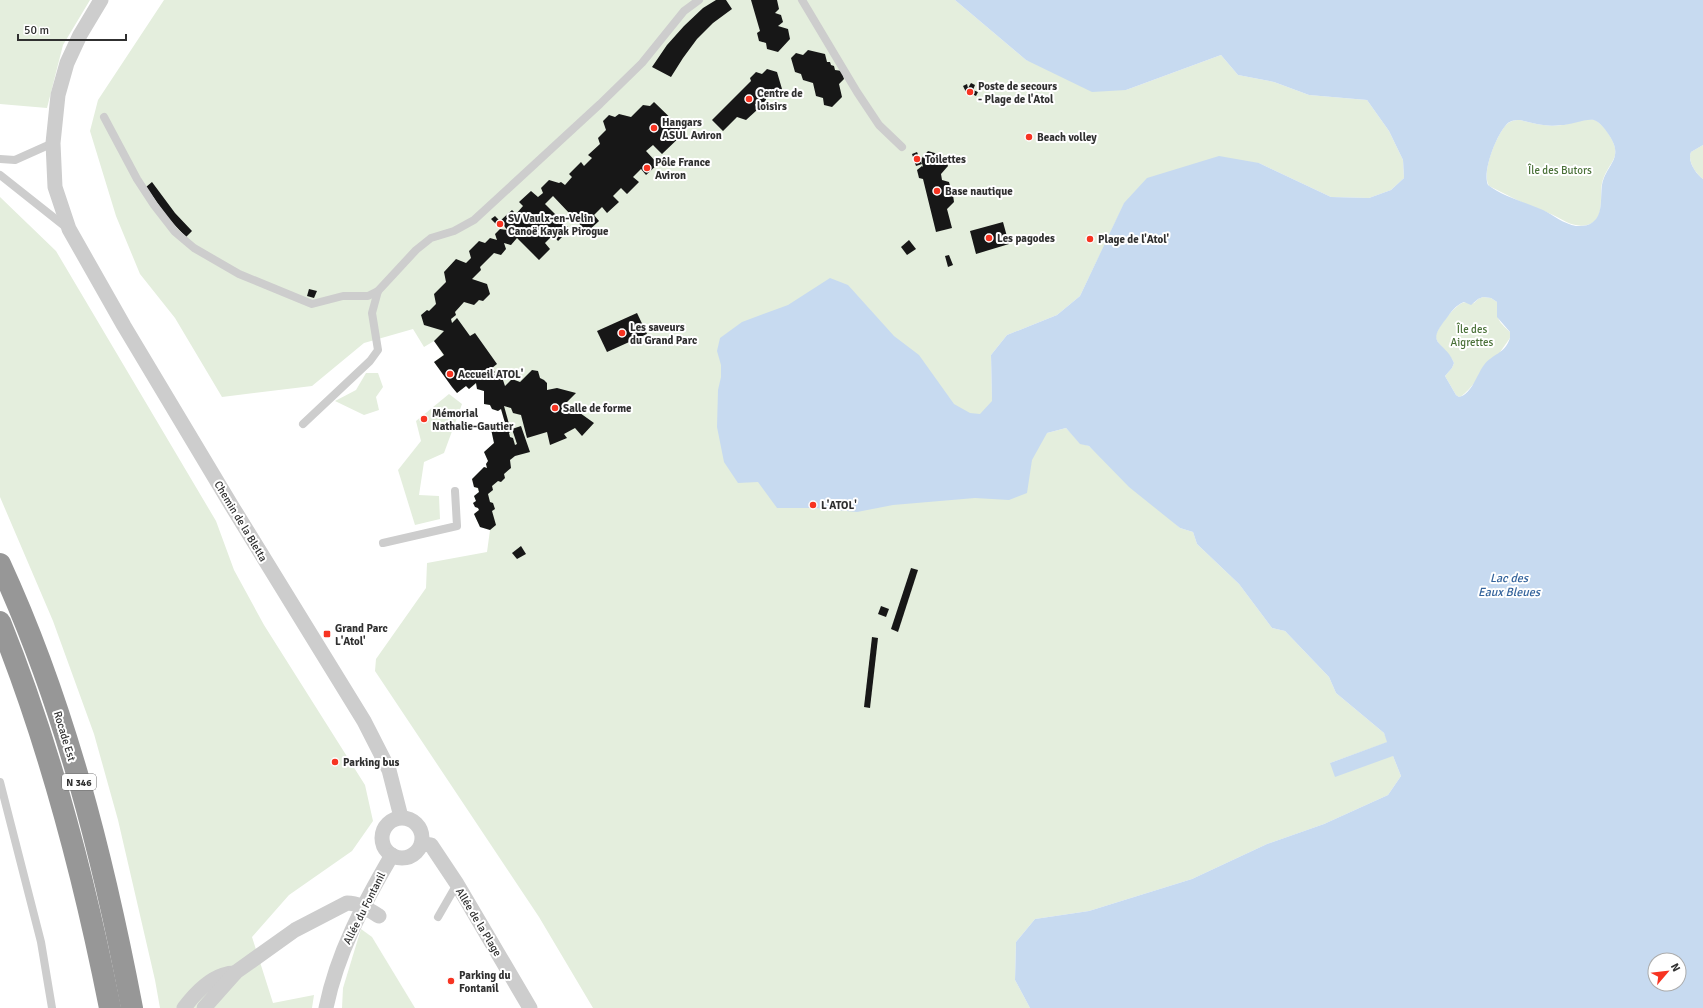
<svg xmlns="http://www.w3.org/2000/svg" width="1703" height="1008" font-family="Signika,sans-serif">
  <rect width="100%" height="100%" fill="#fff"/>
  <g fill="#e4eedd">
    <polygon points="0,0 90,0 63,45 47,108 0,104"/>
    <polygon points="164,0 955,0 1026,60 1126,90 1221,55 1238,75 1274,82 1309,95 1367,100 1389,131 1403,160 1404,178 1391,190 1369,198 1331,197 1259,163 1124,204 1080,296 1057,315 1007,335 991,355 992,400 1047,433 1066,428 1080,443 1089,446 1180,528 1193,532 1197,544 1239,584 1272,628 1285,631 1329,677 1336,693 1384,733 1388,742 1330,763 1393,756 1401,776 1388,795 1324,824 1267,844 1192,879 1089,911 1035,919 1016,942 1015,980 1030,1008 593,1008 539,917 375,671 376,659 426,588 427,563 487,552 490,530 480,527 474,514 479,510 473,503 476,501 474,496 479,492 477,488 474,487 472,479 484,467 487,468 486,464 488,461 484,452 494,443 491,429 499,422 505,423 501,409 498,411 492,409 490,405 484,404 484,391 477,389 476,384 469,389 466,386 457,393 434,362 443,355 434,341 424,347 413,329 364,343 312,386 222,397 175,318 140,274 116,216 90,131 98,100"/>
    <path d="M1520,120C1534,124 1547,127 1562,125C1571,124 1586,117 1595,120C1600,123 1605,128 1608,133C1625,159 1608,160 1602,183C1599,197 1606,221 1587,225C1573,228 1564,220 1553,215C1542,210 1532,207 1521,202C1510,197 1500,191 1489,186C1481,173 1496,136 1506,125C1510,121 1514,120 1520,120Z"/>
    <path d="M1703,145V179C1696,174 1687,161 1691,152Z"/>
    <polygon points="0,197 56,251 216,521 234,570 264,625 365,785 373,821 352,851 289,895 252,937 273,1003 314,995 312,1008 160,1008 155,980 118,820 94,734 53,621 0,497"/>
    <path d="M1483,297L1491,298L1497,302C1498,320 1496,319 1510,332V338L1498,355L1495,356C1488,364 1467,396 1459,397L1456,395L1445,376L1452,368L1454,363C1451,354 1438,346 1436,338C1434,330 1454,307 1462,303C1466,301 1469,304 1474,303L1478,299Z"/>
    <polygon points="366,373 378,373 383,387 376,397 379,410 364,415 335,401 356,390"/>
    <polygon points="449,394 462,404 444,453 424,462 419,495 439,496 440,519 415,525 398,470 421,441 416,421"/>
    <polygon points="361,929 372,937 415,1008 342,1008 343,988"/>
  </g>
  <path fill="#c7daf0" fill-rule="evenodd" d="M955,0H1703V145L1691,152C1687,161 1696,174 1703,179V1008H1030L1015,980L1016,942L1035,919L1089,911L1192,879L1267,844L1324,824L1388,795L1401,776L1393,756L1335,777L1330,763L1387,742L1384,733L1336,693L1329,677L1285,631L1272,628L1239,584L1197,544L1193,532L1180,528L1129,487L1089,446L1080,444L1066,428L1047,433L1032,460L1027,493L1009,500L975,498L893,505L857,512L816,508H777L758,482L738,483L724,462L717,427L718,390L721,377V365L717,351L720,338L742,322L788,305L830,278L848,285L894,336L919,355L954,404L970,413L980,414L992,401L991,355L1007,335L1057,315L1080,296L1124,203L1147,178L1219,156L1259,163L1331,197L1369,198L1391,190L1404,178L1403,160L1389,131L1367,100L1309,95L1274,82L1238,75L1221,55L1126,90L1092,92L1026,60ZM1520,120C1534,124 1547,127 1561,125C1570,125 1587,118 1594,120C1601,123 1605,129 1609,135C1625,159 1606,164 1602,185C1600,198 1604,217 1590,224C1586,226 1580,226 1576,226C1564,224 1553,215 1543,210C1525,202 1504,197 1488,185C1482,172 1496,136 1506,125C1509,121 1514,120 1520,120ZM1483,297L1491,298L1497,302V317L1510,332V338C1505,354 1492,354 1484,365C1477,374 1472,394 1459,397L1456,395L1445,376L1452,368L1454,363C1445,340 1424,346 1446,319C1451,312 1456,305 1464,302L1471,305L1478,299ZM1655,960H1679V984H1655Z"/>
  <g fill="#171717">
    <polygon points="716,0 726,0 732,9 713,23 697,39 683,58 671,77 652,67 667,45 684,26 703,8"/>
    <polygon points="751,0 777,0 779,9 775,13 781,15 783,22 778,26 788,29 790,39 778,52 767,49 766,43 759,41 757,33 760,31"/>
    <polygon points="808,50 825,54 827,62 830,62 831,65 834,66 835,70 842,71 844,79 839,84 842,97 832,107 824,105 823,98 816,96 813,83 803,80 801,74 795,72 791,58 796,53 803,55"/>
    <polygon points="767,69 777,72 782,89 774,97 765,95 766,100 761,106 755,104 757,110 746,120 737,117 723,131 712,120 751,81 750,78 756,72 762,74"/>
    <polygon points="971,83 975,85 973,90 978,92 976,96 972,94 968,96 963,86 967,84 968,88"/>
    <polygon points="654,102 685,132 662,154 653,145 646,151 658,164 646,175 641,169 633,177 639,182 627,194 621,188 613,196 619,202 607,213 602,207 594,215 599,221 587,232 553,196 545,204 570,229 558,241 553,235 545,243 550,249 539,260 517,238 511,245 504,243 506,249 501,255 494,253 480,267 481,270 472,279 487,284 490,294 483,301 479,300 474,305 464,302 455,312 456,315 451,319 452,323 457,318 470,336 475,333 497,364 492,368 495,372 493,374 502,377 505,386 512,379 520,382 532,370 538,371 540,378 544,380 547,383 547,390 557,388 576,393 566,403 594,423 582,436 575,428 564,434 567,438 550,445 547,432 527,438 521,415 513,413 511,408 504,406 511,431 509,433 510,437 513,438 515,445 517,444 512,429 521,426 530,452 515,456 510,460 511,468 504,474 505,478 501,482 498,481 492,486 493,490 488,494 490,502 493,503 495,509 492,511 496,525 490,530 480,527 474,514 479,510 478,508 475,507 473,503 476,501 474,496 479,492 478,488 474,487 472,479 484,467 487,468 486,464 488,461 484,452 494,443 491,429 499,422 505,423 501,409 498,411 492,409 490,405 484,404 484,391 477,389 476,383 469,389 466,386 457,393 452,387 434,362 444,355 434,341 444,331 424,325 421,315 427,310 429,311 436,304 434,294 446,282 444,272 456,259 466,263 471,258 469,251 479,241 485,243 490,238 497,240 495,234 500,229 507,230 503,224 500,228 491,219 495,216 500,221 512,210 516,214 523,206 519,202 531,191 538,197 543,193 541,188 549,180 559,183 561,182 565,185 572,177 569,174 581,162 584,166 592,158 588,155 600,144 598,138 606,130 603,121 609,115 615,117 619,114 631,117 643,105 650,106"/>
    <polygon points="928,151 945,156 948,166 941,174 942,180 949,182 951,189 946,193 953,195 954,202 947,209 952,228 936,232 923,179 919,178 917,170 922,166 923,167 921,159"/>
    <polygon points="917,152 922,164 916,166 912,154"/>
    <polygon points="152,182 175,213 192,231 186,237 168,218 146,187"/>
    <polygon points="1003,222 1009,244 976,254 970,231"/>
    <polygon points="909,240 916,249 907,255 901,247"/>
    <polygon points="949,255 953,265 948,267 945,256"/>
    <polygon points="309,289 317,291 314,298 307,296"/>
    <polygon points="637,313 647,334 607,352 597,331"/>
    <polygon points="521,546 526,554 517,559 512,553"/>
    <polygon points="911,568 918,570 898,632 891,629"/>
    <polygon points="881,606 889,609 886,617 878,614"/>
    <polygon points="872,637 878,638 870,708 864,707"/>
  </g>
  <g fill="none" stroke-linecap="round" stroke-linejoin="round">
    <g stroke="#cdcdcd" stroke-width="8">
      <polyline points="802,0 857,92 879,125 902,147"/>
      <polyline points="104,117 137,179 154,205 175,232 194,248 239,274 312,304 343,296 368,296 378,291"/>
      <polyline points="0,159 15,160 53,143"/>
      <polyline points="0,175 67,228"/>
      <polyline points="303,424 370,361 378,350 372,313 378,291 416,250 431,238 454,231 474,220 600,104 642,63 684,11 699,0"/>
      <polyline points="383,543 457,526 455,491"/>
      <polyline points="0,782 41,942 52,1008"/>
      <polyline points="438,917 457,884"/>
    </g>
    <g stroke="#cdcdcd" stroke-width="15">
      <polyline points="101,0 80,35 67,63 58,95 53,143 55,187 69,229 124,326 233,508 364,721 389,770 401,817"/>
      <circle cx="402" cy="838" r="20"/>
      <polyline points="422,844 431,845 457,884 530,1008"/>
      <path d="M184,1008C193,996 208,980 223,975C226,974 231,973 235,973"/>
      <path d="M204,1008L236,972L295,930L347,903C359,903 369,910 379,916"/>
      <path d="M326,1008C337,953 364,903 392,855"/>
    </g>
    <g stroke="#979797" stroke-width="22">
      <path d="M0,564C65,705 103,857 132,1008"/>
      <path d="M0,622C50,746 84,877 110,1008"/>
    </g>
  </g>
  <g fill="#f73422" stroke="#fff" stroke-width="1.5">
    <circle cx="970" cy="92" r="4"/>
    <circle cx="749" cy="99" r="4"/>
    <circle cx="654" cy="128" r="4"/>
    <circle cx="1029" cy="137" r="4"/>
    <circle cx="917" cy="159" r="4"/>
    <circle cx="647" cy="168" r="4"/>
    <circle cx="937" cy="191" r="4"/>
    <circle cx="500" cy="224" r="4"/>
    <circle cx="989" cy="238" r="4"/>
    <circle cx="1090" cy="239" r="4"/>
    <circle cx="622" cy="333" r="4"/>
    <circle cx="450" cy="374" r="4"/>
    <circle cx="555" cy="408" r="4"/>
    <circle cx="424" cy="419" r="4"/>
    <circle cx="813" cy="505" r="4"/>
    <rect x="323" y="630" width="8" height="8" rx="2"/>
    <circle cx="335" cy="762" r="4"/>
    <circle cx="451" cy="981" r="4"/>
  </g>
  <g text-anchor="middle" stroke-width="4" stroke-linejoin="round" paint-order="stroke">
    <rect fill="#fff" stroke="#6e6e6e" stroke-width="1" x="62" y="774" width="34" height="16" rx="3"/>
    <g font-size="10" font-weight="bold" fill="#303030">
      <text x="79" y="786">N 346</text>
    </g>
    <g font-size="11" font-weight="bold" fill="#303030" stroke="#fff" text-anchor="start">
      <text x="978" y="90">Poste de secours<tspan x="978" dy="13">- Plage de l'Atol</tspan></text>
      <text x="757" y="97">Centre de<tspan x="757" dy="13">loisirs</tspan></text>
      <text x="662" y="126">Hangars<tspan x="662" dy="13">ASUL Aviron</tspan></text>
      <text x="1037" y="141">Beach volley</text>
      <text x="925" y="163">Toilettes</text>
      <text x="655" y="166">Pôle France<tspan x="655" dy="13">Aviron</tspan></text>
      <text x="945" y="195">Base nautique</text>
      <text x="508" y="222">SV Vaulx-en-Velin<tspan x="508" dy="13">Canoë Kayak Pirogue</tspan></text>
      <text x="997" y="242">Les pagodes</text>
      <text x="1098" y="243">Plage de l'Atol'</text>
      <text x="630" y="331">Les saveurs<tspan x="630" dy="13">du Grand Parc</tspan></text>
      <text x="458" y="378">Accueil ATOL'</text>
      <text x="563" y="412">Salle de forme</text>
      <text x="432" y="417">Mémorial<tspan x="432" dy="13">Nathalie-Gautier</tspan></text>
      <text x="821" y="509">L'ATOL'</text>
      <text x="335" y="632">Grand Parc<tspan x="335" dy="13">L'Atol'</tspan></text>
      <text x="343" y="766">Parking bus</text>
      <text x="459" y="979">Parking du<tspan x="459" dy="13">Fontanil</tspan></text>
    </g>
    <g font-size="11" fill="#4a7138" stroke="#fff">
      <text x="1560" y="174">Île des Butors</text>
      <text x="1472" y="333">Île des<tspan x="1472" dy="13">Aigrettes</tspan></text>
    </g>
    <g font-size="11" fill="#303030" stroke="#fff">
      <text transform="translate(241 521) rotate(59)" y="4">Chemin de la Bletta</text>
      <text transform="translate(65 736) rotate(73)" y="4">Rocade Est</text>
      <text transform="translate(364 908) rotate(-63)" y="4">Allée du Fontanil</text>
      <text transform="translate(479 922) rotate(59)" y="4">Allée de la Plage</text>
    </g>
    <g font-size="12" font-style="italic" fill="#35649c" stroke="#fff">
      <text x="1509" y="582">Lac des<tspan x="1509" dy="14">Eaux Bleues</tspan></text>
    </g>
  </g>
  <g transform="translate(1667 972) rotate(62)"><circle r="19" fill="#ffffff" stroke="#acacac"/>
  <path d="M0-3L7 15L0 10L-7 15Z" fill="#f73422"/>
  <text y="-6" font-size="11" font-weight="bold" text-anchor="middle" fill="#303030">N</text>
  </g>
  <path d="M18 34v6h108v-6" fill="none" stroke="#303030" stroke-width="2"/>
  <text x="24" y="34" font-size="12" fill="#303030" stroke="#ffffff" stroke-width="3" paint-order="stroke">50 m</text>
</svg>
